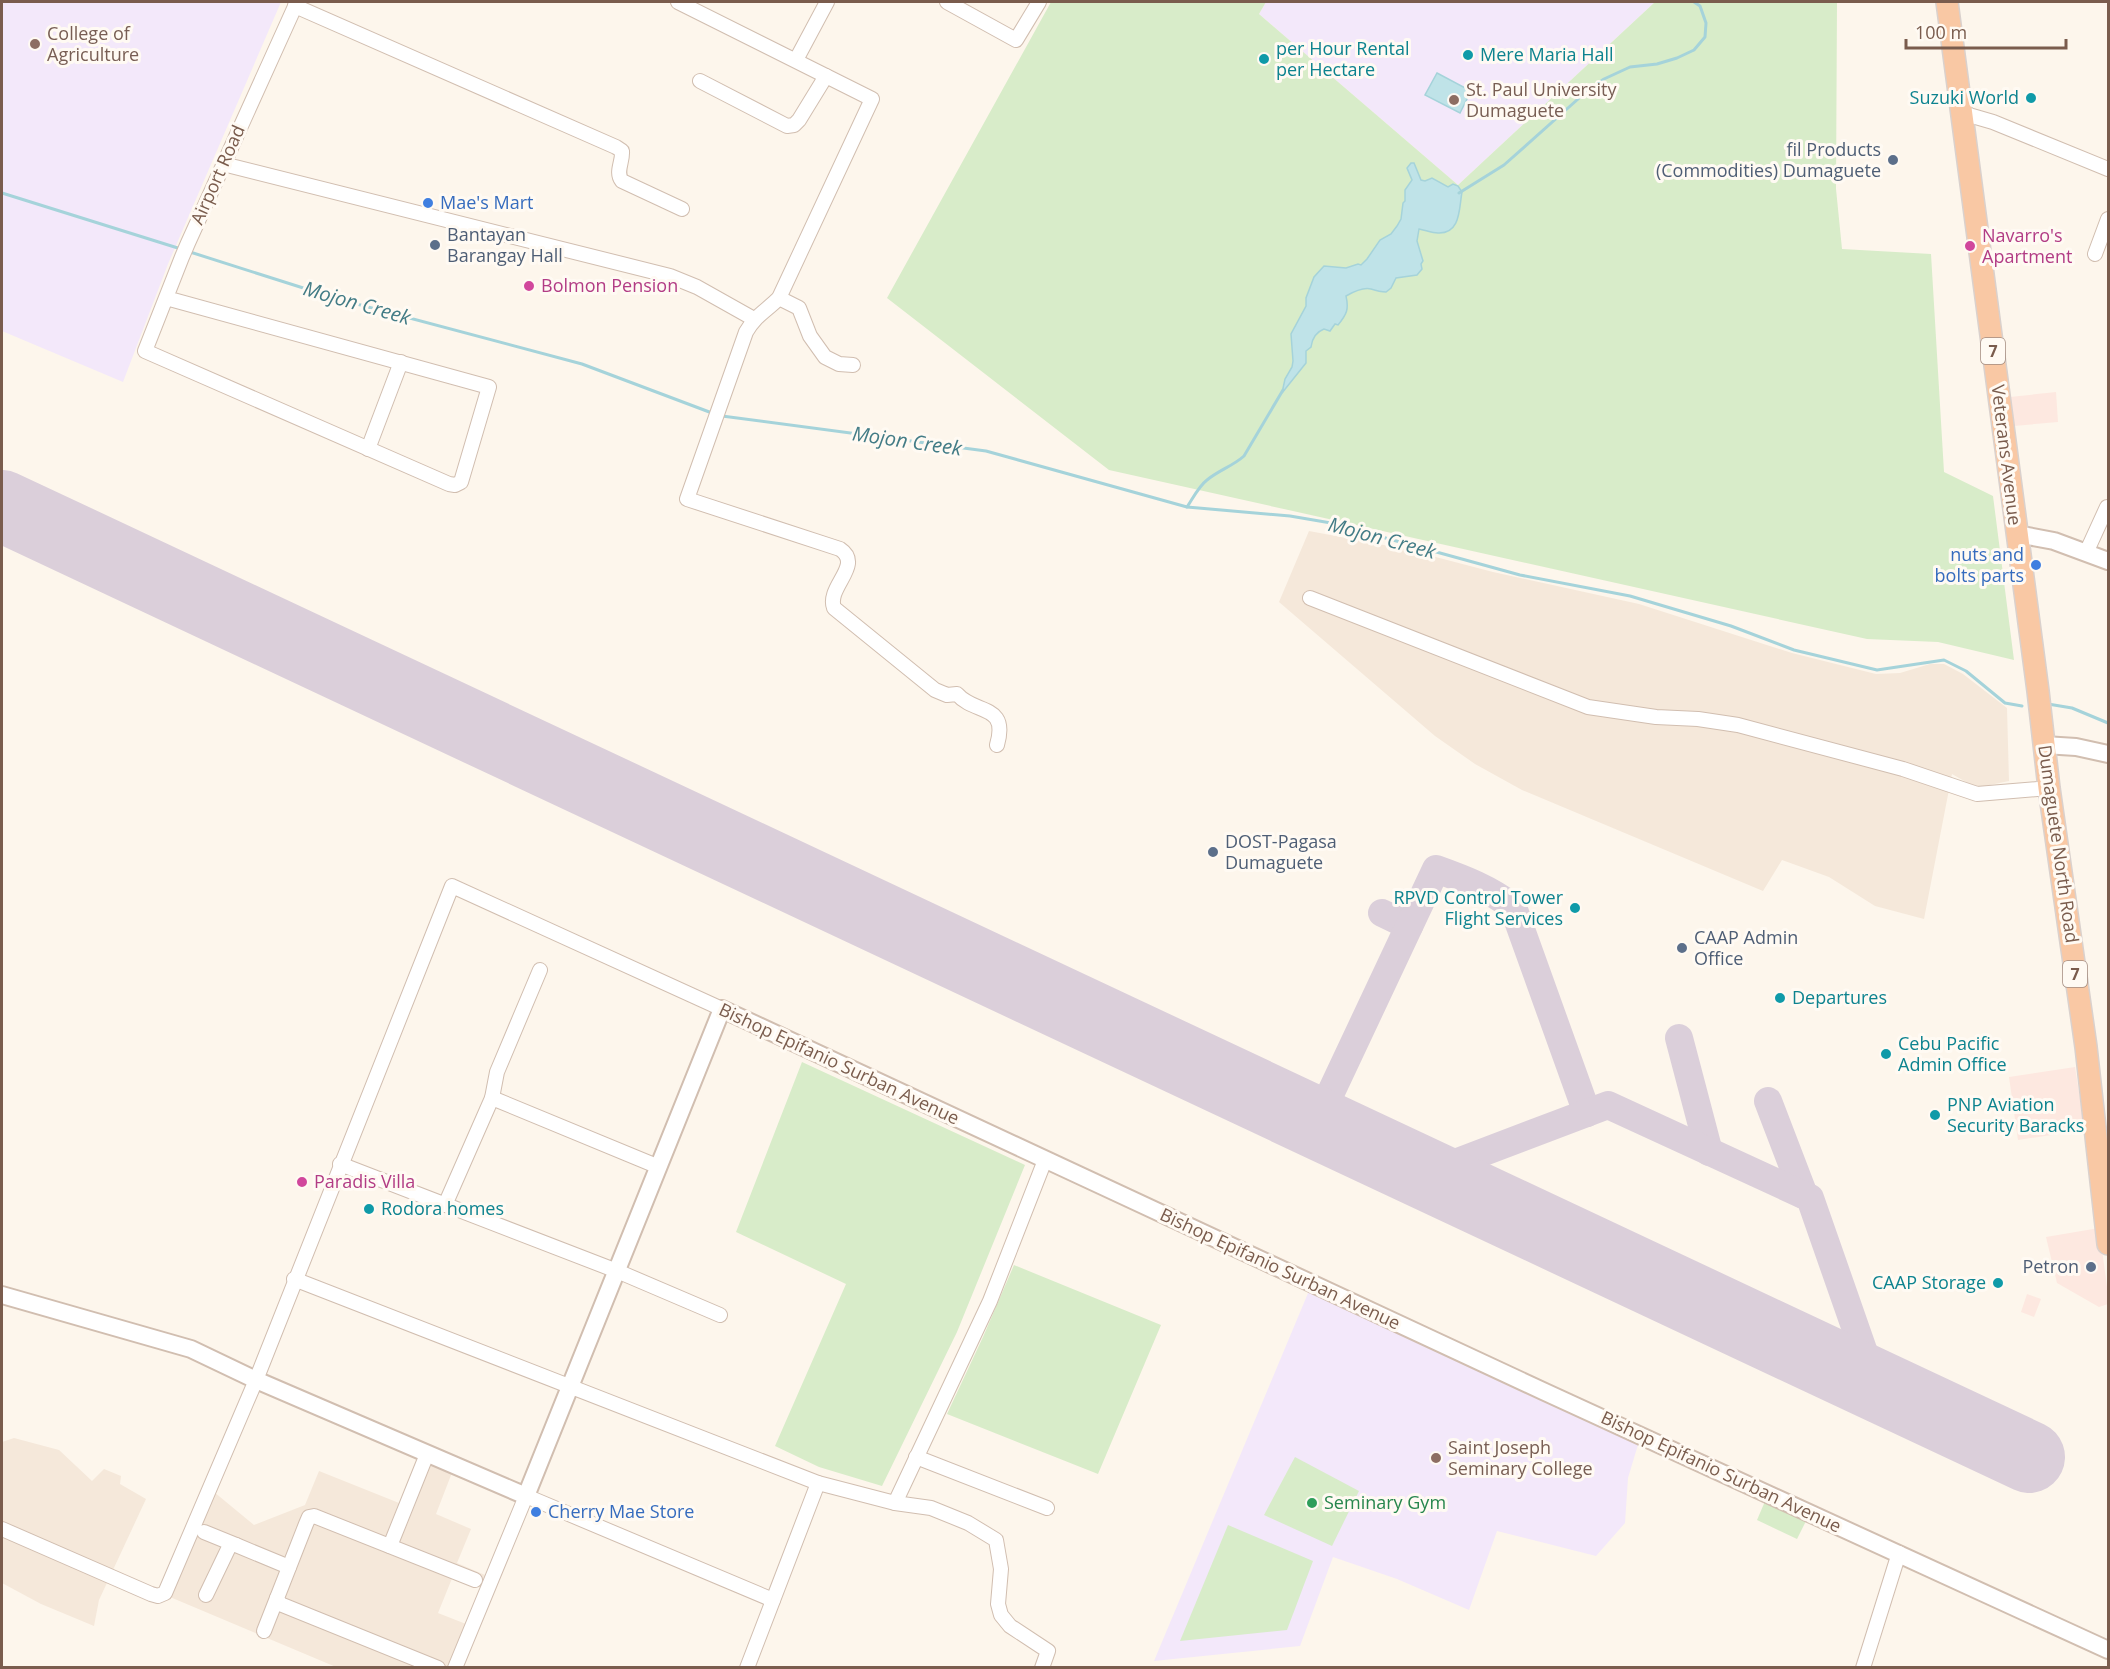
<svg xmlns="http://www.w3.org/2000/svg" width="2110" height="1669" font-family="'Open Sans',sans-serif">
  <rect width="100%" height="100%" fill="#fdf6ec"/>
  <g fill="#f5e8da">
    <polygon points="1309,531 1405,549 1493,572 1639,604 1792,653 1876,674 1900,673 1930,664 1944,664 1963,674 2007,708 2009,781 1985,786 1973,786 1952,774 1924,919 1875,906 1829,877 1782,860 1763,891 1522,790 1475,764 1435,736 1279,602"/>
    <polygon points="14,1438 59,1450 92,1481 104,1469 121,1476 120,1484 146,1499 99,1600 94,1626 41,1604 2,1583 2,1442"/>
    <polygon points="418,1455 453,1470 436,1514 471,1529 457,1563 485,1575 480,1587 453,1576 438,1613 466,1624 447,1667 336,1667 170,1597 214,1492 254,1525 305,1505 319,1471 399,1503"/>
  </g>
  <g fill="#fde8e0">
    <polygon points="2056,392 2058,422 2014,426 2010,397"/>
    <polygon points="2075,1067 2085,1130 2018,1140 2009,1077"/>
    <polygon points="2099,1228 2108,1294 2108,1304 2099,1307 2057,1283 2046,1237"/>
    <polygon points="2027,1294 2041,1299 2034,1317 2021,1312"/>
  </g>
  <g fill="#f3e8fa">
    <polygon points="2,2 281,2 168,264 123,382 2,331"/>
    <polygon points="1266,2 1655,2 1458,185 1259,14"/>
    <polygon points="1311,1286 1640,1438 1628,1478 1625,1523 1596,1556 1497,1531 1469,1610 1397,1579 1333,1557 1300,1646 1154,1661"/>
  </g>
  <g fill="#d8ecc9">
    <polygon points="1051,2 1266,2 1259,14 1458,185 1655,2 1837,2 1836,189 1842,249 1931,254 1944,472 1993,496 2014,660 1938,642 1867,639 1109,470 887,298"/>
    <polygon points="802,1062 1025,1165 957,1332 882,1486 819,1467 775,1446 846,1284 736,1232"/>
    <polygon points="1014,1265 1161,1325 1098,1474 947,1414 983,1337"/>
    <polygon points="1295,1457 1359,1491 1332,1546 1264,1515"/>
    <polygon points="1766,1499 1807,1519 1797,1539 1757,1520"/>
    <polygon points="1228,1525 1313,1561 1287,1630 1180,1641"/>
  </g>
  <g fill="#bfe3e8" stroke="#a5d3da" stroke-width="1.5">
    <polygon points="1437,73 1471,91 1460,113 1425,95"/>
    <path d="M1411,163H1414L1421,180L1425,181L1432,178L1448,187L1453,184L1458,186L1462,192C1459,208 1461,234 1438,233C1432,233 1425,230 1419,229L1417,241L1423,261L1421,264L1422,269L1417,275L1396,278L1391,288L1386,292C1380,292 1377,291 1371,289C1363,287 1353,292 1346,296C1349,309 1347,314 1338,325L1335,324L1330,331L1324,329C1316,332 1312,339 1311,347L1306,351V363L1282,393L1285,379L1292,367L1293,361L1291,334L1306,306V298L1314,277L1324,266L1346,268L1358,264L1361,265L1367,259L1380,240L1391,234L1397,226L1401,219L1403,203L1405,201V190L1412,180L1407,168Z"/>
  </g>
  <g fill="none" stroke-linecap="round" stroke-linejoin="round">
    <g stroke="#a5d3da" stroke-width="3">
      <polyline points="2,193 181,249"/>
      <polyline points="1459,193 1504,165 1587,91 1604,79 1630,67 1657,64 1677,58 1694,50 1705,37 1706,23 1700,6 1694,2"/>
      <polyline points="190,252 338,299 582,364 712,413"/>
      <polyline points="722,416 986,451 1187,507 1290,516 1331,523 1520,575 1630,596 1731,626 1794,650 1877,670 1944,660 1966,671 2005,703 2022,706"/>
      <path d="M1187,507C1193,498 1199,486 1207,480C1219,470 1233,466 1244,456L1283,390"/>
      <polyline points="2048,704 2072,708 2108,723"/>
    </g>
    <g stroke="#dbcfda" stroke-width="28">
      <polyline points="1382,913 1409,926"/>
      <polyline points="1679,1038 1709,1152"/>
      <polyline points="1768,1101 1804,1195"/>
      <path d="M1317,1122L1436,869C1464,879 1490,889 1513,907L1587,1113"/>
      <polyline points="1426,1174 1608,1105 1810,1198 1875,1384"/>
    </g>
    <polyline stroke="#dbcfda" stroke-width="72" points="2,506 2029,1457"/>
    <defs>
      <g id="minor">
        <path d="M678,2L872,99L779,298C766,311 756,315 746,332L687,499L840,549C864,565 826,587 834,608L935,690L947,695L957,694C975,715 1009,703 997,745"/>
        <polyline points="947,2 1016,40 1039,2"/>
        <path d="M295,6L616,147L622,151C623,162 615,172 622,181L682,209"/>
        <polyline points="796,60 827,2"/>
        <polyline points="700,81 787,126 794,125 799,120 826,76"/>
        <polyline points="1962,113 1993,122 2108,169"/>
        <polyline points="223,164 670,276 697,287 754,319"/>
        <polyline points="2095,254 2108,219"/>
        <polyline points="166,298 489,387 461,482 455,485 449,484 145,351 182,257 188,243 297,2"/>
        <polyline points="779,298 799,308 810,336 825,357 839,364 853,365"/>
        <polyline points="368,449 401,362"/>
        <polyline points="2086,553 2107,507"/>
        <polyline points="1310,598 1588,707 1656,717 1698,719 1738,725 1903,769 1977,794 2049,788"/>
        <polyline points="492,1098 659,1167"/>
        <polyline points="340,1164 617,1271 720,1315"/>
        <polyline points="445,1205 492,1098 497,1072 540,970"/>
        <polyline points="294,1279 818,1483 895,1503 931,1508 968,1523 996,1540 1001,1569 998,1604 1001,1615 1010,1626 1048,1651 1042,1668"/>
        <polyline points="916,1457 1047,1508"/>
        <polyline points="895,1503 990,1301 1045,1160"/>
        <polyline points="2,1529 151,1594 158,1596 165,1593 256,1380 452,886 722,1009"/>
        <polyline points="204,1532 236,1545"/>
        <polyline points="390,1546 427,1454"/>
        <polyline points="206,1595 230,1545 236,1545 289,1567"/>
        <polyline points="264,1631 277,1598"/>
        <polyline points="438,1668 280,1604 277,1598 306,1524 309,1517 314,1516 475,1580"/>
        <polyline points="455,1668 526,1496 773,1600"/>
        <polyline points="747,1668 818,1483"/>
        <polyline points="1863,1668 1899,1553"/>
      </g>
      <g id="tertiary">
        <polyline points="2017,534 2054,541 2108,561"/>
        <polyline points="2044,745 2076,747 2108,754"/>
        <polyline points="2,1295 191,1349 256,1380 526,1496 722,1009 1545,1392 2108,1650"/>
      </g>
      <polyline id="trunk" points="1947,2 2038,691 2049,788 2086,1047 2108,1244"/>
    </defs>
    <use href="#minor" stroke="#d1beb0" stroke-width="16"/>
    <use href="#tertiary" stroke="#d1beb0" stroke-width="20"/>
    <use href="#trunk" stroke="#dad1cd" stroke-width="24"/>
    <use href="#minor" stroke="#fff" stroke-width="14"/>
    <use href="#tertiary" stroke="#fff" stroke-width="16"/>
    <use href="#trunk" stroke="#f9c8a4" stroke-width="21"/>
  </g>
  <g fill="#8d6e63" stroke="#fffaf3" stroke-width="2">
    <circle cx="35" cy="44" r="6"/>
    <circle cx="1454" cy="100" r="6"/>
    <circle cx="1436" cy="1458" r="6"/>
  </g>
  <g fill="#0f9aa8" stroke="#fffaf3" stroke-width="2">
    <circle cx="1468" cy="55" r="6"/>
    <circle cx="1264" cy="59" r="6"/>
    <circle cx="2031" cy="98" r="6"/>
    <circle cx="1575" cy="908" r="6"/>
    <circle cx="1780" cy="998" r="6"/>
    <circle cx="1886" cy="1054" r="6"/>
    <circle cx="1935" cy="1115" r="6"/>
    <circle cx="369" cy="1209" r="6"/>
    <circle cx="1998" cy="1283" r="6"/>
  </g>
  <g fill="#5c6f8a" stroke="#fffaf3" stroke-width="2">
    <circle cx="1893" cy="160" r="6"/>
    <circle cx="435" cy="245" r="6"/>
    <circle cx="1213" cy="852" r="6"/>
    <circle cx="1682" cy="948" r="6"/>
    <circle cx="2091" cy="1267" r="6"/>
  </g>
  <g fill="#3f7fe0" stroke="#fffaf3" stroke-width="2">
    <circle cx="428" cy="203" r="6"/>
    <circle cx="2036" cy="565" r="6"/>
    <circle cx="536" cy="1512" r="6"/>
  </g>
  <g fill="#d1479c" stroke="#fffaf3" stroke-width="2">
    <circle cx="1970" cy="246" r="6"/>
    <circle cx="529" cy="286" r="6"/>
    <circle cx="302" cy="1182" r="6"/>
  </g>
  <circle fill="#2e9e5b" stroke="#fffaf3" stroke-width="2" cx="1312" cy="1503" r="6"/>
  <g text-anchor="middle" stroke-width="6" stroke-linejoin="round" paint-order="stroke">
    <g fill="#fffaf3" stroke="#a28b7f" stroke-width="1.5">
      <rect x="1981" y="338" width="24" height="26" rx="4.5"/>
      <rect x="2063" y="961" width="24" height="26" rx="4.5"/>
    </g>
    <g font-size="16" font-weight="bold" fill="#7a5c4d">
      <text x="1993" y="357">7</text>
      <text x="2075" y="980">7</text>
    </g>
    <g font-size="18" fill="#785e54" stroke="#fffaf3" text-anchor="start">
      <text x="47" y="40">College of<tspan x="47" dy="21">Agriculture</tspan></text>
      <text x="1466" y="96">St. Paul University<tspan x="1466" dy="21">Dumaguete</tspan></text>
      <text x="1448" y="1454">Saint Joseph<tspan x="1448" dy="21">Seminary College</tspan></text>
    </g>
    <g font-size="18" fill="#0d838f" stroke="#fffaf3" text-anchor="start">
      <text x="1276" y="55">per Hour Rental<tspan x="1276" dy="21">per Hectare</tspan></text>
      <text x="1480" y="61">Mere Maria Hall</text>
      <text x="2019" y="104" text-anchor="end">Suzuki World</text>
      <text x="1563" y="904" text-anchor="end">RPVD Control Tower<tspan x="1563" dy="21">Flight Services</tspan></text>
      <text x="1792" y="1004">Departures</text>
      <text x="1898" y="1050">Cebu Pacific<tspan x="1898" dy="21">Admin Office</tspan></text>
      <text x="1947" y="1111">PNP Aviation<tspan x="1947" dy="21">Security Baracks</tspan></text>
      <text x="381" y="1215">Rodora homes</text>
      <text x="1986" y="1289" text-anchor="end">CAAP Storage</text>
    </g>
    <g font-size="18" fill="#4e5e75" stroke="#fffaf3" text-anchor="start">
      <text x="1881" y="156" text-anchor="end">fil Products<tspan x="1881" dy="21">(Commodities) Dumaguete</tspan></text>
      <text x="447" y="241">Bantayan<tspan x="447" dy="21">Barangay Hall</tspan></text>
      <text x="1225" y="848">DOST-Pagasa<tspan x="1225" dy="21">Dumaguete</tspan></text>
      <text x="1694" y="944">CAAP Admin<tspan x="1694" dy="21">Office</tspan></text>
      <text x="2079" y="1273" text-anchor="end">Petron</text>
    </g>
    <g font-size="18" fill="#7a5c4d" stroke="#fffaf3">
      <text transform="translate(218 175) rotate(-66)" y="6">Airport Road</text>
      <text transform="translate(2006 455) rotate(83)" y="6">Veterans Avenue</text>
      <text transform="translate(2058 844) rotate(82)" y="6">Dumaguete North Road</text>
      <text transform="translate(839 1064) rotate(25)" y="6">Bishop Epifanio Surban Avenue</text>
      <text transform="translate(1280 1269) rotate(25)" y="6">Bishop Epifanio Surban Avenue</text>
      <text transform="translate(1721 1472) rotate(25)" y="6">Bishop Epifanio Surban Avenue</text>
    </g>
    <g font-size="18" fill="#366cbe" stroke="#fffaf3" text-anchor="start">
      <text x="440" y="209">Mae's Mart</text>
      <text x="2024" y="561" text-anchor="end">nuts and<tspan x="2024" dy="21">bolts parts</tspan></text>
      <text x="548" y="1518">Cherry Mae Store</text>
    </g>
    <g font-size="18" fill="#b23c85" stroke="#fffaf3" text-anchor="start">
      <text x="1982" y="242">Navarro's<tspan x="1982" dy="21">Apartment</tspan></text>
      <text x="541" y="292">Bolmon Pension</text>
      <text x="314" y="1188">Paradis Villa</text>
    </g>
    <g font-size="18" fill="#27864d" stroke="#fffaf3" text-anchor="start">
      <text x="1324" y="1509">Seminary Gym</text>
    </g>
    <g font-size="20" font-style="italic" fill="#437c86" stroke="#fffaf3">
      <text transform="translate(357 303) rotate(16)" y="7">Mojon Creek</text>
      <text transform="translate(907 441) rotate(8)" y="7">Mojon Creek</text>
      <text transform="translate(1382 538) rotate(15)" y="7">Mojon Creek</text>
    </g>
  </g>
  <rect width="2110" height="1669" fill="none" stroke="#7a5c4d" stroke-width="6"/>
  <path d="M1906 39v9h160v-9" fill="none" stroke="#7a5c4d" stroke-width="3"/>
  <text x="1915" y="39" font-size="18" fill="#7a5c4d" stroke="#fffaf3" stroke-width="4.5" paint-order="stroke">100 m</text>
</svg>
